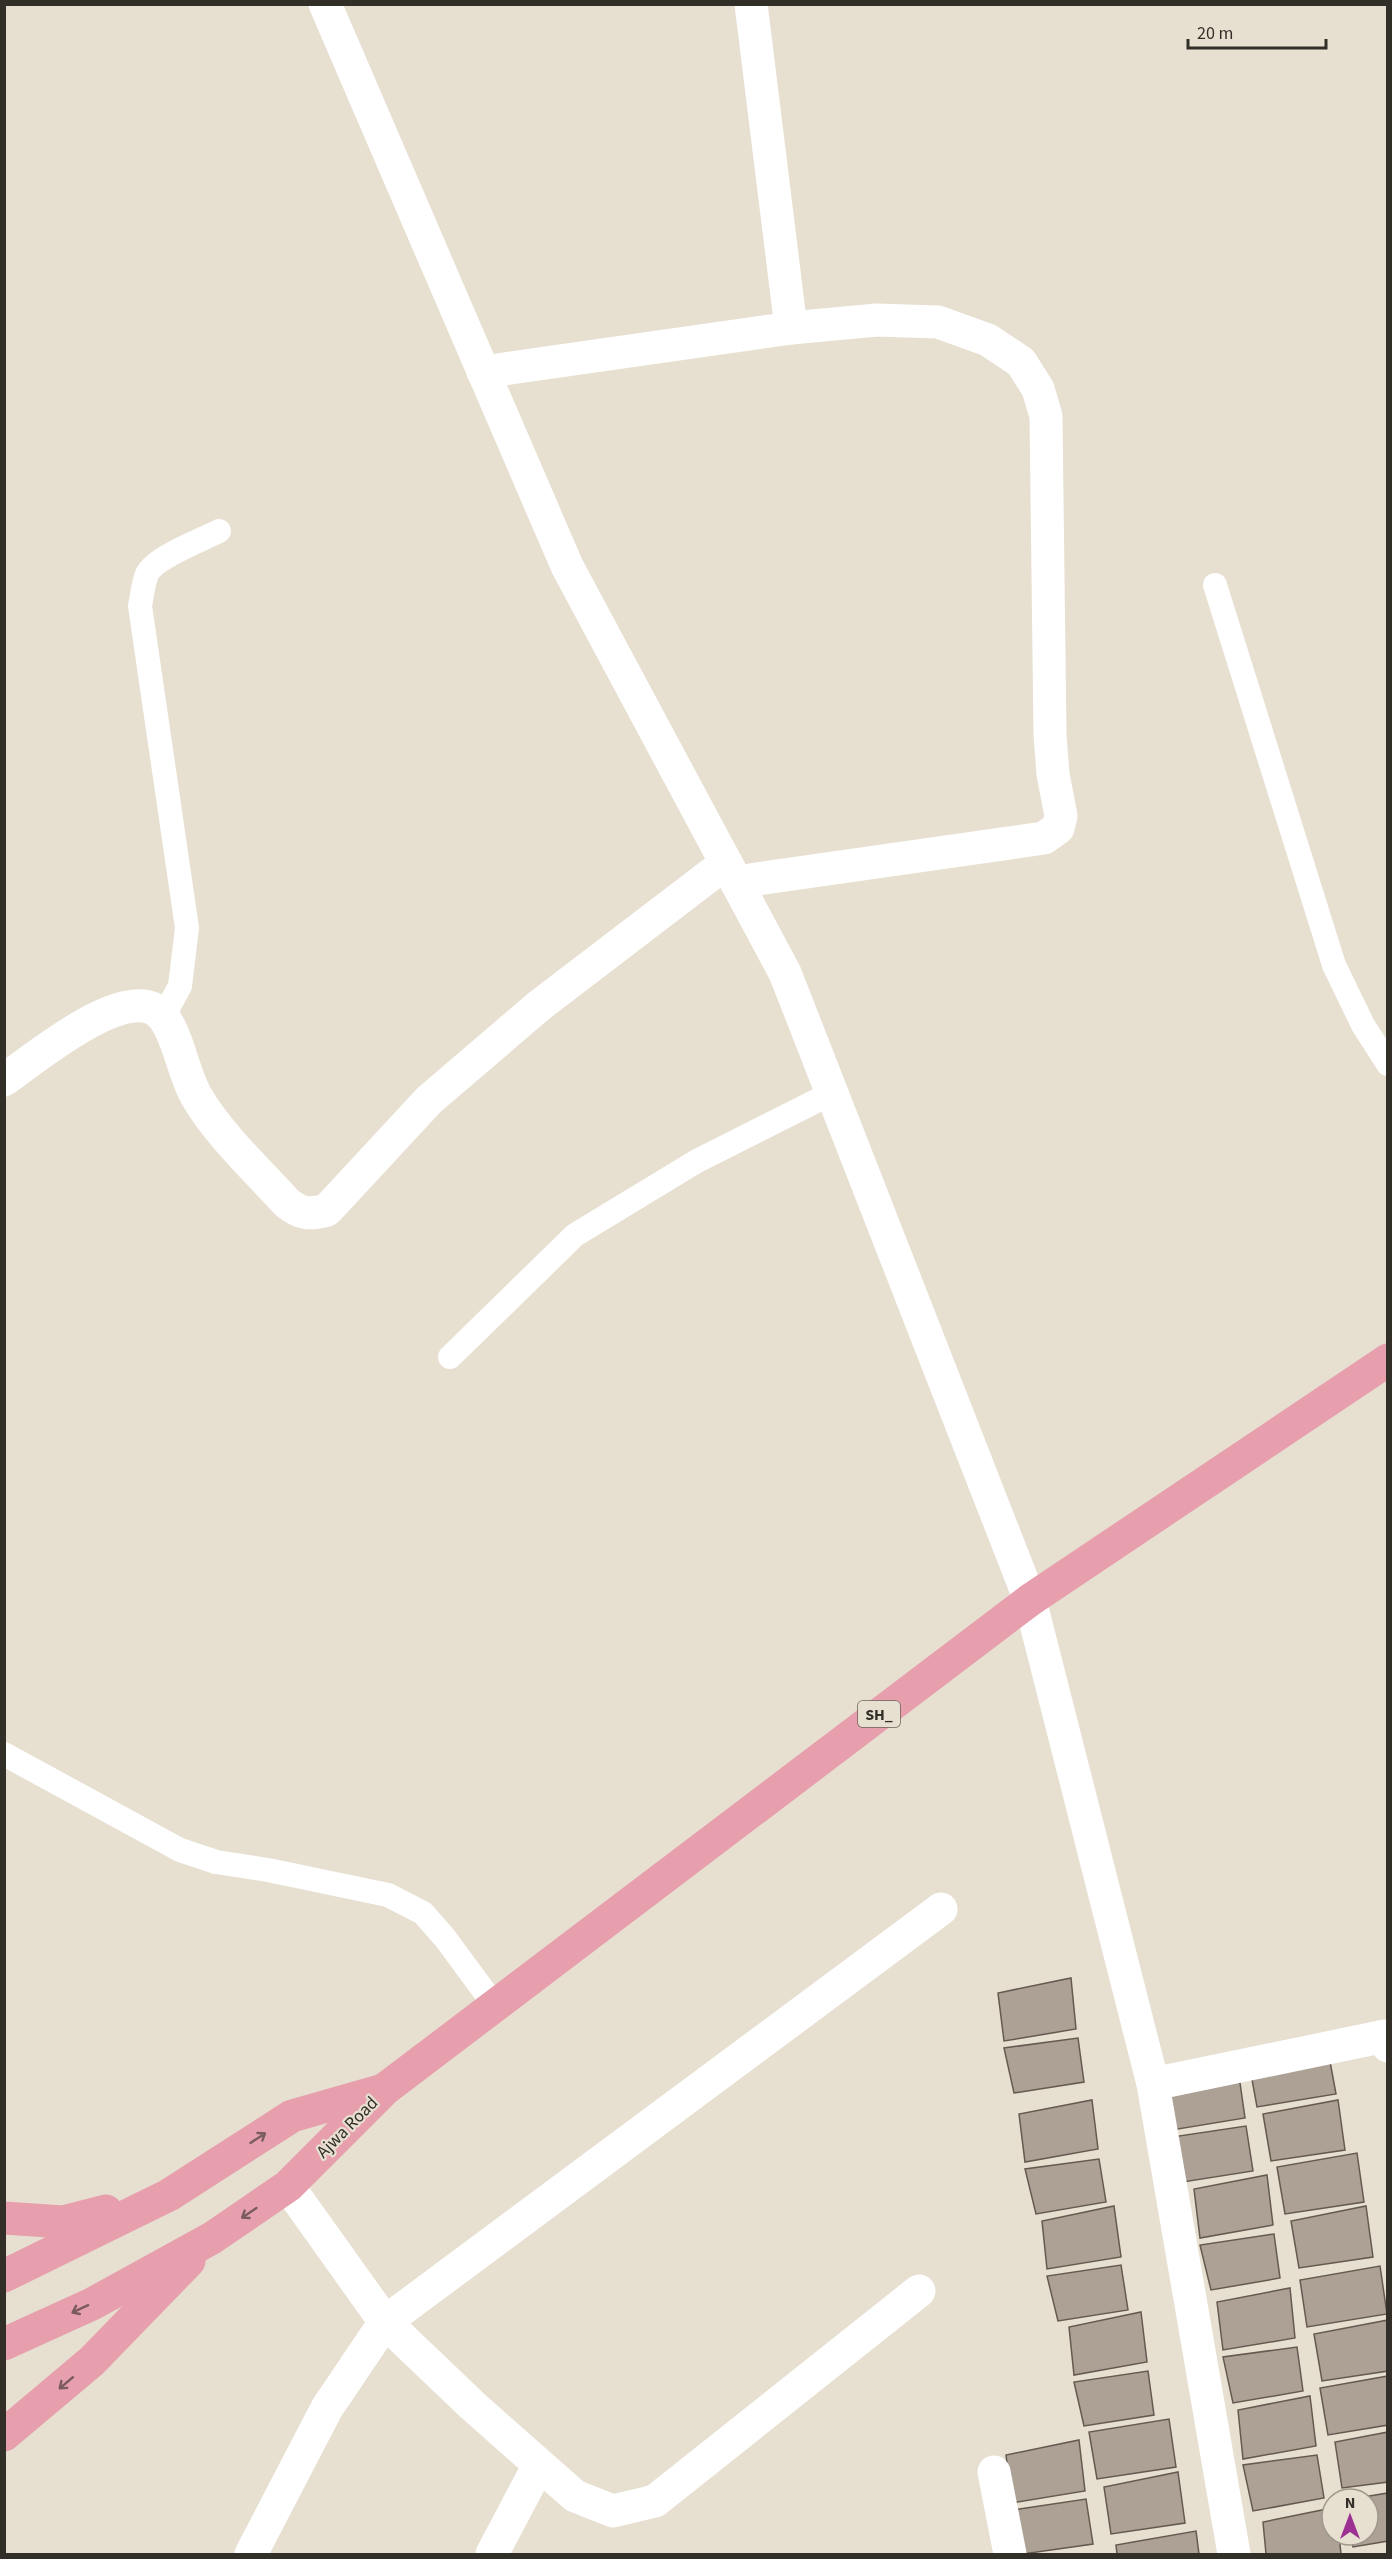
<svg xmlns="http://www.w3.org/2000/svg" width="1392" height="2559" font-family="'Source Sans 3',sans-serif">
  <rect width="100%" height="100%" fill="#e7dfd0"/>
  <g fill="#ada196" stroke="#655a50" stroke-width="1.5">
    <polygon points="1071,1978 1076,2029 1004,2041 998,1993"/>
    <polygon points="1078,2038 1084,2082 1014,2093 1004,2048"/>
    <polygon points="1329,2056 1336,2094 1257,2107 1251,2074"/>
    <polygon points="1239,2076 1245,2118 1172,2130 1168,2091"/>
    <polygon points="1092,2100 1098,2149 1025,2162 1019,2114"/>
    <polygon points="1338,2100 1345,2150 1271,2161 1263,2114"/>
    <polygon points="1246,2126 1253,2171 1183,2182 1172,2137"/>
    <polygon points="1357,2153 1364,2202 1285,2214 1277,2167"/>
    <polygon points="1099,2159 1106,2202 1036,2214 1025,2169"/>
    <polygon points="1267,2175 1273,2225 1200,2238 1194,2189"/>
    <polygon points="1114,2206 1121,2257 1047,2269 1042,2221"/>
    <polygon points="1366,2206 1373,2257 1299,2268 1291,2221"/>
    <polygon points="1274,2234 1280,2278 1211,2290 1200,2245"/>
    <polygon points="1121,2265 1128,2310 1058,2321 1047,2276"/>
    <polygon points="1380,2266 1387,2314 1307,2327 1300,2280"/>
    <polygon points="1290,2288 1295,2338 1223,2350 1217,2302"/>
    <polygon points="1141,2312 1147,2362 1074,2375 1069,2327"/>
    <polygon points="1388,2320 1388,2371 1322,2381 1314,2334"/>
    <polygon points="1297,2347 1303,2391 1233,2403 1223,2357"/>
    <polygon points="1148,2371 1154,2415 1084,2426 1074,2382"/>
    <polygon points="1388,2376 1388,2425 1328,2435 1320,2388"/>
    <polygon points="1310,2396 1316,2446 1243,2459 1238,2410"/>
    <polygon points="1169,2419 1176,2467 1097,2479 1089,2432"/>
    <polygon points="1388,2432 1388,2482 1342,2488 1335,2442"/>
    <polygon points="1079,2440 1085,2491 1012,2503 1006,2455"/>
    <polygon points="1317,2455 1324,2498 1253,2511 1243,2465"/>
    <polygon points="1178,2472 1185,2523 1111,2534 1104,2487"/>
    <polygon points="1388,2493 1388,2541 1353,2547 1351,2535 1368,2535 1368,2499 1351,2499"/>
    <polygon points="1086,2499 1093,2544 1023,2554 1012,2510"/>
    <polygon points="1332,2508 1332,2535 1339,2535 1341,2554 1266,2554 1263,2522"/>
    <polygon points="1196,2531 1199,2554 1117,2554 1116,2545"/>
  </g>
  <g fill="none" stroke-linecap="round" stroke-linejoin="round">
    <g stroke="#fff" stroke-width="24">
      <polyline points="1215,585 1334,965 1363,1025 1388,1064"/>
      <path d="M163,1017L180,986L187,928L140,606C142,596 143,584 147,574C155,557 202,540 219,531"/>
      <polyline points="450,1357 575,1235 697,1161 832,1093"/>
      <polyline points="4,1754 180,1850 216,1862 268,1870 388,1895 423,1913 445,1938 495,2006"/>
    </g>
    <g stroke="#fff" stroke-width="33">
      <polyline points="325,4 567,566 785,973 1030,1600 1153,2084 1385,2036 1388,2046"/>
      <polyline points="751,4 791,328"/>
      <polyline points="483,372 791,328 877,320 938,322 988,340 1021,362 1038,389 1046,416 1050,735 1053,774 1061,816 1058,828 1044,838 736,882"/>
      <path d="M4,1080C33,1060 133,975 164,1018C180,1040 183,1075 198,1099C221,1137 257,1170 287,1203C301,1214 309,1215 327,1210L429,1100L540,1005L726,863"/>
      <polyline points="1153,2084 1234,2554"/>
      <polyline points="288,2186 385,2322 473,2406 575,2496 613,2511 655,2501 919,2291"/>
      <polyline points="994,2472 1010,2554"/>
      <polyline points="251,2554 327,2408 385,2322 941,1909"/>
      <polyline points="492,2554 539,2465"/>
    </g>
    <g stroke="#e79fae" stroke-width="33">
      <polyline points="4,2218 63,2222 106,2211"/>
      <polyline points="4,2276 169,2195 292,2116 383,2090"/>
      <polyline points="4,2344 92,2304 212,2238 288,2186 385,2089 1030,1600 1388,1360"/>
      <polyline points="4,2435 92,2361 189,2261"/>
    </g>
  </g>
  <defs><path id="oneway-shaft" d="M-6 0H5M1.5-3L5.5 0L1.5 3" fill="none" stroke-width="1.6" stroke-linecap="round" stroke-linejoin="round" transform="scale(1.5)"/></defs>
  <g stroke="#7a5c5e">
    <use href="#oneway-shaft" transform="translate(258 2138) rotate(-33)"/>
    <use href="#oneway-shaft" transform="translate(249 2213) rotate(146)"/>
    <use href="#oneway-shaft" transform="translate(80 2309) rotate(155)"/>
    <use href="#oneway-shaft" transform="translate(66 2383) rotate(140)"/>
  </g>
  <g text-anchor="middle" stroke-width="4.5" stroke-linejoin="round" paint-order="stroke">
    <rect fill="#e7dfd0" stroke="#68645b" stroke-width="1.5" x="858" y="1701" width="42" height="26" rx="4.5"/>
    <g font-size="16" font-weight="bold" fill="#322f29">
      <text x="879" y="1720">SH_</text>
    </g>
    <g font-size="18" fill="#322f29" stroke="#e7dfd0">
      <text transform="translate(347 2127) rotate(-45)" y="6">Ajwa Road</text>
    </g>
  </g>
  <rect width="1392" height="2559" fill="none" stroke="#322f29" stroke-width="12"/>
  <g transform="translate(1350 2517)"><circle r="28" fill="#e7dfd0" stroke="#9f998d" stroke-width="1.5"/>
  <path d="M0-4.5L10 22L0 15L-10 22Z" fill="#9c3193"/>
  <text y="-9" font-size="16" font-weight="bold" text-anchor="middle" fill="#322f29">N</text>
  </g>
  <path d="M1188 39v9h138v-9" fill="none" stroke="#322f29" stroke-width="3"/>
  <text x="1197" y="39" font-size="18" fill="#322f29" stroke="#e7dfd0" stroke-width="4.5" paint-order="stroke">20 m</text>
</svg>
